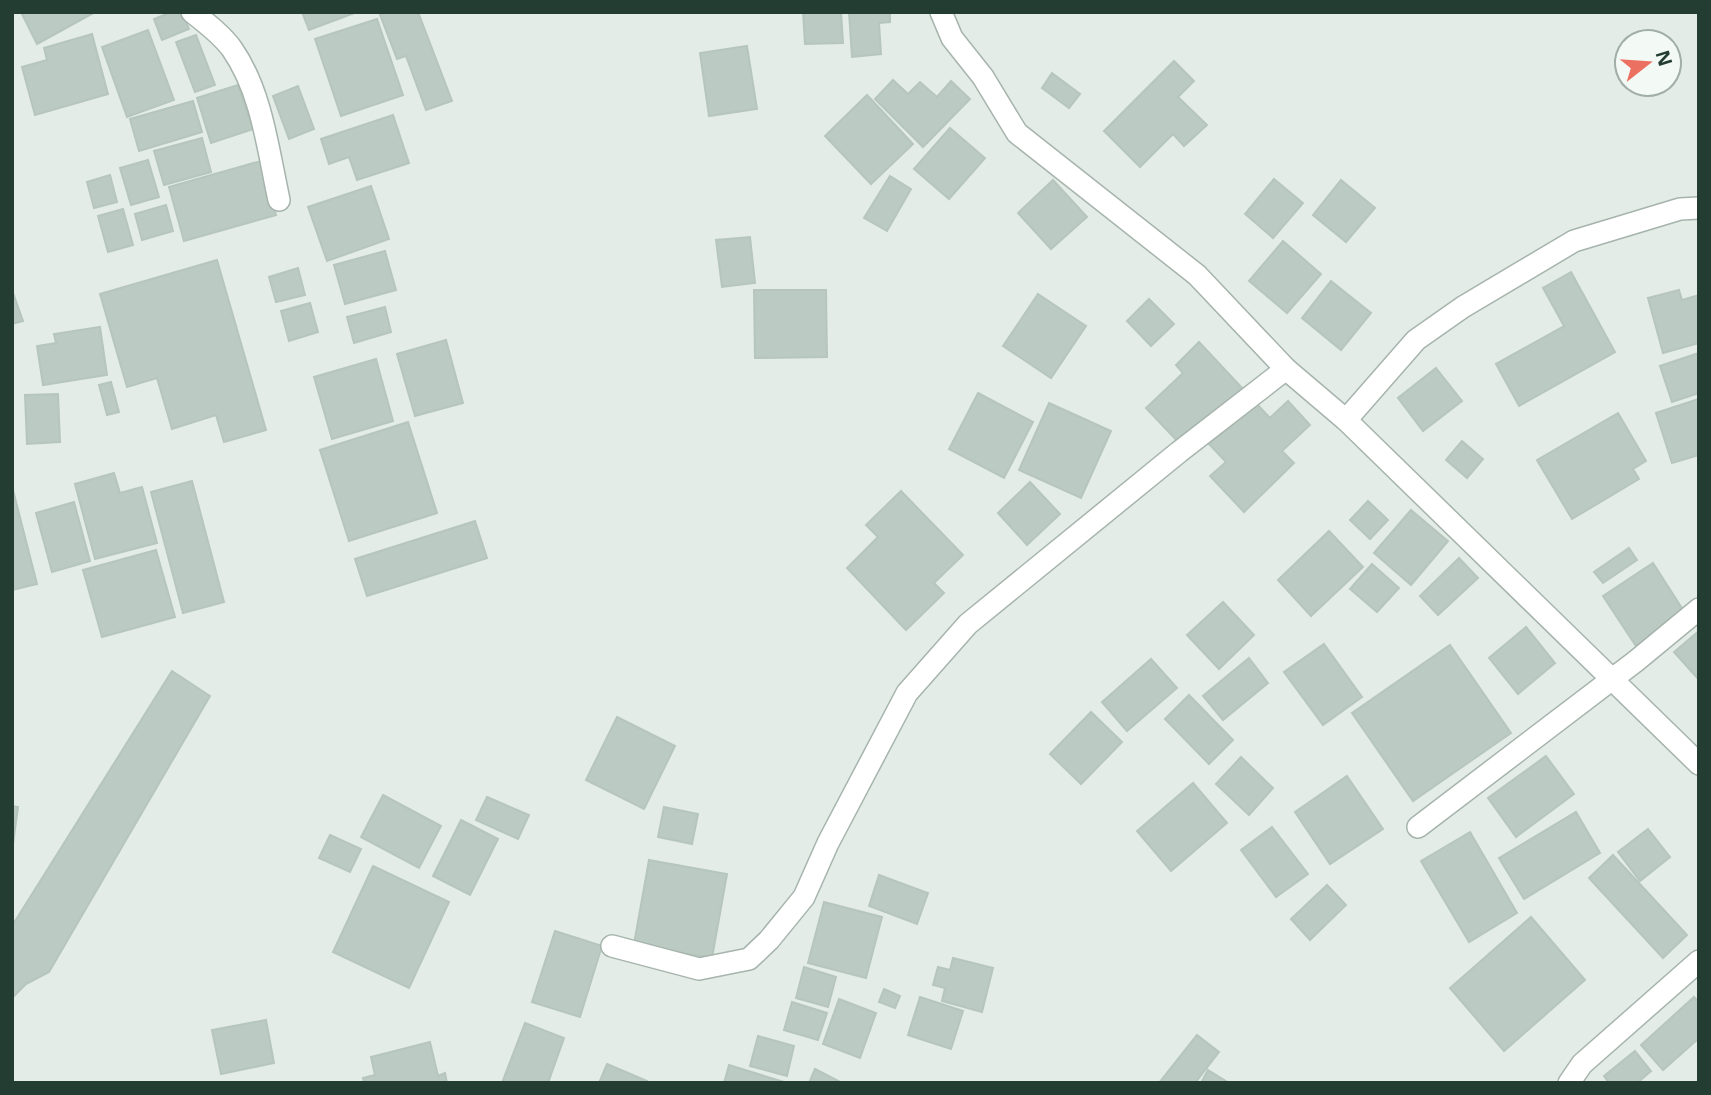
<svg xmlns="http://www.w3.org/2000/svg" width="1711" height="1095" font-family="'Open Sans',sans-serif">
  <rect width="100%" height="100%" fill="#e3ece7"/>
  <g fill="#bbcac2" stroke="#b6c6bd" stroke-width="2">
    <polygon points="21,12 95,12 37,44"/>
    <polygon points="171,12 182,12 189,29 162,40 154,19"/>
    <polygon points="302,12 357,12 309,30"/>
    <polygon points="379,12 418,12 452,101 426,110 406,56 397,59"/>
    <polygon points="803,12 841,12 843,43 805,44"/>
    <polygon points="849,12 890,12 890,22 879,23 881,54 852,57"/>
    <polygon points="377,19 403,95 341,116 315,39"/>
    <polygon points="148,30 174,100 127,117 102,47"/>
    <polygon points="92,34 108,94 35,115 22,67 47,60 44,48"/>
    <polygon points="196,35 215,85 195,92 176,42"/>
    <polygon points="747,46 757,109 709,116 700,53"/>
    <polygon points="1174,61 1194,81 1178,97 1207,125 1184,146 1173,134 1140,167 1104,131"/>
    <polygon points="1052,73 1080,94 1069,108 1042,88"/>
    <polygon points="893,80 908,94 920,82 937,97 951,81 970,99 923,147 875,99"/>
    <polygon points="238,85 253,129 211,143 197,98"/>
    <polygon points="298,86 314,129 289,139 273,96"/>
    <polygon points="867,95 913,144 871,184 825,136"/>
    <polygon points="193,101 202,132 139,151 130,119"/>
    <polygon points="393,115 409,163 357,180 349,157 329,164 321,139"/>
    <polygon points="950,128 985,158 949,199 914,169"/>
    <polygon points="202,138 211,172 164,185 154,151"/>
    <polygon points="148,160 159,197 131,205 120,168"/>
    <polygon points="261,161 276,215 184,241 169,187"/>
    <polygon points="110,175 117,202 94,208 87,182"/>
    <polygon points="890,176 911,189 887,231 864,218"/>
    <polygon points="1274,179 1303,203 1273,238 1245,214"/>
    <polygon points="1053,180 1087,217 1051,249 1018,213"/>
    <polygon points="1341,180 1375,208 1346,242 1313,215"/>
    <polygon points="371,186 389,239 327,261 308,207"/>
    <polygon points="166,205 173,231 142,240 135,214"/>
    <polygon points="123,209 133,245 108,252 98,216"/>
    <polygon points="750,237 755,283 722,287 716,240"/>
    <polygon points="1283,241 1321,274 1287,313 1249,281"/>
    <polygon points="385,251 396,290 345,304 334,265"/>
    <polygon points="217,260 266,430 224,442 216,415 172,429 157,378 127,387 100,294"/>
    <polygon points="298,268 305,295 276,302 269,277"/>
    <polygon points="1571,272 1615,352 1519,406 1496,364 1564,326 1543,288"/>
    <polygon points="1331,281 1371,313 1341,350 1302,318"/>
    <polygon points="12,290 23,321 12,324"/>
    <polygon points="754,290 826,290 827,357 755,358"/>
    <polygon points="1679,290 1682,300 1699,295 1699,343 1663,353 1648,298"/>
    <polygon points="1038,294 1086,326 1051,378 1003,346"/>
    <polygon points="1149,299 1174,324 1151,346 1127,321"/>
    <polygon points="310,303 318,332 289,341 281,311"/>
    <polygon points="385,307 391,332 354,343 347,317"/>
    <polygon points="100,327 107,375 43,385 37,346 56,343 54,334"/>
    <polygon points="446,340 463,403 415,416 397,354"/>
    <polygon points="1199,342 1243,389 1183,447 1146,408 1183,373 1176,365"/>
    <polygon points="1699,353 1699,393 1672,402 1660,366"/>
    <polygon points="376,359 393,421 332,439 314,377"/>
    <polygon points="1436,368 1462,401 1423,431 1398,398"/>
    <polygon points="111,382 119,412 107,415 99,385"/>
    <polygon points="978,393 1033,422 1004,478 949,449"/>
    <polygon points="58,394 60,442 27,444 25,395"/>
    <polygon points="1699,399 1699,455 1672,463 1656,413"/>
    <polygon points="1254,401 1270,418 1288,401 1310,425 1282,451 1294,463 1244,512 1210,476 1226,462 1209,444"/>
    <polygon points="1049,403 1111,431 1081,498 1019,470"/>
    <polygon points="1618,413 1646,461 1633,469 1639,479 1572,519 1537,460"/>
    <polygon points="408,422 437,513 349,541 320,450"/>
    <polygon points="1462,441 1483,459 1467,478 1446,460"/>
    <polygon points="114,473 120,493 142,487 157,543 95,559 75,484"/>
    <polygon points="192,481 224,602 183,613 151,492"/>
    <polygon points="1030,482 1060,514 1027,545 998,513"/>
    <polygon points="12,486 37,584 12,590"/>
    <polygon points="901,491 963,555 934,583 944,593 906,630 847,568 878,537 866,525"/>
    <polygon points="1368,501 1388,520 1370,539 1350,520"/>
    <polygon points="74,502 90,561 52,572 36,513"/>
    <polygon points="1411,510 1448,541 1411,585 1374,553"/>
    <polygon points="475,521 487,558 367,596 355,559"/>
    <polygon points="1329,531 1363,567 1311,616 1278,580"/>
    <polygon points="1629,548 1637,560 1603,583 1594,572"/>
    <polygon points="156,550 175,617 102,637 83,570"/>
    <polygon points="1459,558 1478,578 1438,615 1420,596"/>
    <polygon points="1653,563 1685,613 1636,646 1603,596"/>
    <polygon points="1372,564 1399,588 1377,612 1350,589"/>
    <polygon points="1223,602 1254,635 1219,669 1187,635"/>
    <polygon points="1526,627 1555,663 1518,694 1489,658"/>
    <polygon points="1699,631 1699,680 1674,652"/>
    <polygon points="1324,644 1362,697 1323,725 1284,672"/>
    <polygon points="1450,645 1511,733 1413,801 1352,713"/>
    <polygon points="1249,658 1268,683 1223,720 1203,696"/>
    <polygon points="1151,659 1177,688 1127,731 1102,702"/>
    <polygon points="172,671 210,696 49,972 26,984 12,998 12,926"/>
    <polygon points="1189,695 1233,740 1209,764 1165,719"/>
    <polygon points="1091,712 1122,742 1081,784 1050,754"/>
    <polygon points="617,717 675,746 644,809 586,780"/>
    <polygon points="1546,756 1574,794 1516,837 1488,798"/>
    <polygon points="1241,757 1273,788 1249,815 1216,784"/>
    <polygon points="1347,776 1383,829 1330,864 1295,812"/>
    <polygon points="1193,783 1227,823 1171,871 1137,831"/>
    <polygon points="383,795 441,826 419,868 361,837"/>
    <polygon points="487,797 529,815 518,839 476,820"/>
    <polygon points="12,806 18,807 12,851"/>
    <polygon points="664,807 698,814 692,844 658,837"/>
    <polygon points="1576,812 1600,853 1524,899 1499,858"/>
    <polygon points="461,820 498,839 470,895 433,876"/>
    <polygon points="1272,827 1308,874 1276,897 1241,850"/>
    <polygon points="1648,829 1670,857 1640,881 1618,852"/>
    <polygon points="1470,832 1517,913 1469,942 1421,861"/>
    <polygon points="330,835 361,849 350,872 319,858"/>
    <polygon points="1613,855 1687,935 1663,958 1589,878"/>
    <polygon points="649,860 727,874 712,958 634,944"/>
    <polygon points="373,866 449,902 409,988 333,952"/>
    <polygon points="879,875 928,893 917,924 869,906"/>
    <polygon points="1327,885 1346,905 1310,940 1291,919"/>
    <polygon points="824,902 882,917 866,978 808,963"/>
    <polygon points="1531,917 1585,980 1504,1051 1450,988"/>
    <polygon points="555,931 602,946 580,1017 532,1002"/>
    <polygon points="953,958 993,968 982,1012 942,1001 945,988 933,985 938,967 950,970"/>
    <polygon points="804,967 836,977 828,1007 796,998"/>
    <polygon points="884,989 900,996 895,1008 879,1002"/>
    <polygon points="920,997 963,1011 951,1049 908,1035"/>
    <polygon points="1694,997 1699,1002 1699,1038 1663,1070 1641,1045"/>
    <polygon points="839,999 876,1013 860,1058 823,1044"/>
    <polygon points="792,1002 827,1013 818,1040 784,1030"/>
    <polygon points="266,1020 274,1063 221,1074 212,1030"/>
    <polygon points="525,1023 564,1038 548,1083 502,1083"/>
    <polygon points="1197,1035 1219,1052 1195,1083 1159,1083"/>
    <polygon points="758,1036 794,1046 787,1076 750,1066"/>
    <polygon points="430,1042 438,1076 445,1073 447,1083 364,1083 363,1078 375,1075 371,1057"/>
    <polygon points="1635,1051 1651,1071 1637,1083 1609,1083 1604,1076"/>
    <polygon points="607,1064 647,1081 646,1083 599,1083"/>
    <polygon points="729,1065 784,1082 784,1083 724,1083"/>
    <polygon points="815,1069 842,1083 809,1083"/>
    <polygon points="1208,1070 1229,1083 1201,1083"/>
  </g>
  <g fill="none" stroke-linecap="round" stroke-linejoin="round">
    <defs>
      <g id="street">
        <path d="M192,12C205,22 222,35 232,49C262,92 268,150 279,200"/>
        <polyline points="941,12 952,38 983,77 1017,133 1197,275 1286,369 1346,420 1699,764"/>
        <polyline points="1346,420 1416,340 1463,307 1574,241 1680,209 1699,208"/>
        <polyline points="1418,827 1636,661 1699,609"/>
        <polyline points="612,946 699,969 749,959 769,940 804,897 828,843 907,693 968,624 1179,452 1286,369"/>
        <polyline points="1569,1083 1582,1064 1699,961"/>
      </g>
    </defs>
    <use href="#street" stroke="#a6b4ad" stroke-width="24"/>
    <use href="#street" stroke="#fff" stroke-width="21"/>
  </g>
  <rect width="1711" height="1095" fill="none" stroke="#233d32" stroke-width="28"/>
  <g transform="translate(1648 63) rotate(73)"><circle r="33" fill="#f3f9f5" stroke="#a0aea7" stroke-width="2"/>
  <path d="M0-5L12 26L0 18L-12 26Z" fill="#ec7061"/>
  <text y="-10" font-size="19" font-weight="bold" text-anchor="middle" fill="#233d32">N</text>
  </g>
</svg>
